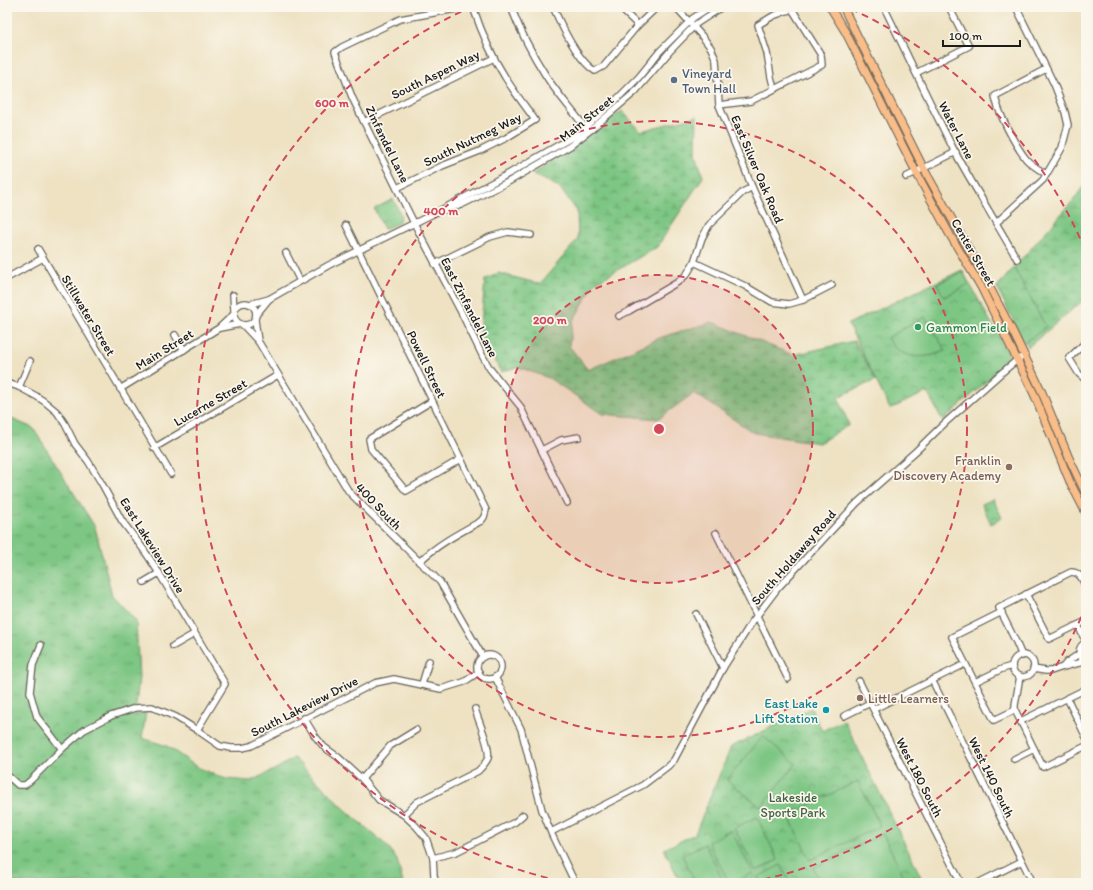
<svg xmlns="http://www.w3.org/2000/svg" width="1093" height="890" font-family="Itim,sans-serif">
  <defs>
    <pattern id="grass-tufts" width="24" height="20" patternUnits="userSpaceOnUse"><rect width="24" height="20" fill="#7dc683"/><path d="M3 7l-1-3M5 7V3M7 7l1-3M15 17l-1-3M17 17v-4M19 17l1-3" fill="none" stroke="#66a06a"/></pattern>
    <pattern id="wetland-marsh" width="20" height="14" patternUnits="userSpaceOnUse"><rect width="20" height="14" fill="#7dc683"/><path d="M1 5h8M5 5V1M11 12h8M15 12V8" fill="none" stroke="#66a06a"/></pattern>
    <pattern id="park-crowns" width="20" height="18" patternUnits="userSpaceOnUse"><rect width="20" height="18" fill="#7dc683"/><path d="M2 6a3 3 0 1 1 6 0M12 15a3 3 0 1 1 6 0" fill="none" stroke="#66a06a"/></pattern>
  </defs>
  <rect width="100%" height="100%" fill="#fbf7ec"/>
  <filter id="ink" filterUnits="userSpaceOnUse"><feTurbulence type="fractalNoise" baseFrequency=".025" numOctaves="2"/><feDisplacementMap in="SourceGraphic" scale="8" xChannelSelector="R" yChannelSelector="G"/><feConvolveMatrix kernelMatrix="1 2 1 2 8 2 1 2 1" color-interpolation-filters="sRGB"/></filter>
  <filter id="wash" filterUnits="userSpaceOnUse"><feTurbulence type="fractalNoise" baseFrequency=".012" numOctaves="4" result="noise"/><feDisplacementMap in="SourceGraphic" scale="16" xChannelSelector="R" yChannelSelector="G"/><feGaussianBlur stdDeviation="0.9" result="paint"/><feColorMatrix in="noise" values="0 0 0 0 0 0 0 0 0 0 0 0 0 0 0 0 0 1.4 0 .05"/><feComposite in="paint" operator="in"/></filter>
  <g filter="url(#wash)">
    <rect width="100%" height="100%" fill="#eee2c3"/>
    <polygon fill="url(#grass-tufts)" stroke="#4c7150" points="7,417 33,428 95,527 112,595 136,621 139,677 135,715 146,712 142,738 167,746 197,767 226,779 251,781 276,769 294,758 346,810 387,846 397,860 403,883 7,883"/>
    <g fill="url(#wetland-marsh)" stroke="#4c7150">
      <polygon points="622,111 641,131 697,116 696,153 703,177 657,247 595,283 573,321 569,346 588,370 662,337 712,322 793,355 854,341 876,380 838,397 849,425 819,443 754,433 694,393 658,419 603,414 549,378 518,367 501,372 480,335 485,280 498,273 540,284 578,239 577,211 559,187 533,174"/>
      <polygon points="1086,183 1086,298 1028,347 997,287 1072,202"/>
    </g>
    <g fill="url(#park-crowns)" stroke="#4c7150">
      <polygon points="393,199 401,215 398,223 384,229 374,209"/>
      <polygon points="1014,268 1046,327 1024,343 997,287"/>
      <polygon points="962,270 1009,355 1006,364 943,421 927,392 890,409 848,324"/>
      <polygon points="993,499 1002,518 991,524 982,504"/>
      <polygon points="811,708 822,731 844,720 924,883 681,883 664,849 695,834 731,747"/>
    </g>
    <g fill="#7dc683" stroke="#4c7150">
      <polygon points="963,272 969,284 944,297 937,284"/>
      <path d="M925,317L946,351C928,357 911,361 895,348C892,345 889,341 887,338Z"/>
      <polygon points="763,736 796,764 761,807 727,780"/>
      <polygon points="858,781 880,826 810,860 788,815"/>
      <polygon points="757,817 778,860 756,871 734,828"/>
      <polygon points="731,830 753,873 733,883 729,883 708,842"/>
      <polygon points="883,834 905,879 897,883 821,883 813,868"/>
      <polygon points="705,844 724,883 696,883 682,855"/>
      <polygon points="781,865 790,883 761,883 758,877"/>
    </g>
  </g>
  <g filter="url(#ink)">
    <g fill="none" stroke-linecap="round" stroke-linejoin="round">
      <defs>
        <g id="minor">
          <polyline points="467,7 400,19 342,47 335,52 352,97 364,122 414,223 461,312 483,357 490,369 520,406 567,503"/>
          <path d="M511,7C520,31 532,54 546,76C558,95 574,112 587,130"/>
          <path d="M553,7C561,25 578,61 595,71L604,66L638,25L657,7"/>
          <polyline points="619,7 638,25"/>
          <polyline points="676,7 701,35 711,48 716,60 719,105 752,187 803,300"/>
          <path d="M884,7C908,56 931,106 956,154C976,190 997,224 1017,259"/>
          <polyline points="916,73 969,46 949,7"/>
          <polyline points="719,105 751,101 822,65 821,55 792,9 773,16 758,25 767,53 771,77 774,89"/>
          <polyline points="364,122 494,58"/>
          <path d="M1046,174C1040,170 1031,165 1026,159C1015,145 998,113 995,96L1046,69"/>
          <polyline points="906,177 956,152"/>
          <path d="M397,188L442,166L480,151L506,138L535,120C525,106 514,92 505,77C491,55 481,31 473,7"/>
          <polyline points="445,210 461,205 508,182 570,146 593,128 635,92 671,50 696,24 722,7"/>
          <polyline points="996,223 1043,180 1062,148 1068,125 1065,112 1054,84 1016,7"/>
          <path d="M346,225L486,510L484,517L481,521C459,533 438,544 419,562"/>
          <polyline points="38,249 171,474"/>
          <polyline points="286,253 300,281"/>
          <polyline points="694,262 745,286 772,302 789,304 803,300 832,285"/>
          <polyline points="435,264 490,237 508,232 531,235"/>
          <polyline points="7,278 43,258"/>
          <polyline points="233,295 234,310"/>
          <circle cx="245" cy="314" r="11"/>
          <polyline points="250,304 269,299 329,265 439,211 510,173 576,135 614,102 639,77 660,51 693,18 710,7"/>
          <polyline points="256,315 269,299"/>
          <polyline points="619,316 629,311 678,282 687,274 694,262 702,238 709,225 743,192 752,187"/>
          <polyline points="255,320 258,341"/>
          <polyline points="243,325 258,341 349,492 440,582 483,657"/>
          <polyline points="220,328 240,324"/>
          <polyline points="175,335 184,350"/>
          <polyline points="1086,342 1069,358 1079,374 1086,380"/>
          <polyline points="7,383 19,387 36,396 45,402 57,412 65,424 75,444 88,461 102,484 122,521 144,550 159,573 225,684 197,730"/>
          <polyline points="19,387 30,361"/>
          <polyline points="120,389 219,328 234,314"/>
          <polyline points="432,401 369,439 371,449 406,491 461,459"/>
          <polyline points="154,448 278,375"/>
          <polyline points="542,450 561,440 579,437"/>
          <polyline points="716,533 788,679"/>
          <polyline points="144,582 159,573"/>
          <polyline points="1026,594 1049,639 1086,621"/>
          <polyline points="1002,612 952,637 994,720 1015,710"/>
          <polyline points="696,614 723,668"/>
          <polyline points="1078,625 1083,636 1086,639"/>
          <polyline points="41,645 33,665 30,692 37,717 62,749"/>
          <polyline points="173,646 194,634"/>
          <circle cx="489" cy="667" r="12"/>
          <circle cx="1023" cy="666" r="11"/>
          <path d="M1022,656L1016,642L999,608L1071,572C1080,572 1082,579 1086,587"/>
          <path d="M1086,663C1077,657 1077,647 1086,642"/>
          <polyline points="1063,667 1067,662 1079,654"/>
          <polyline points="1033,669 1046,671 1051,671 1063,667 1083,662"/>
          <polyline points="1020,676 1015,705 1015,710 1043,767 1086,746"/>
          <polyline points="495,677 521,729 542,810 552,835 575,883"/>
          <polyline points="932,680 1033,883"/>
          <polyline points="859,681 961,883"/>
          <polyline points="975,682 1002,669 1012,666"/>
          <polyline points="422,684 429,661"/>
          <polyline points="1067,698 1086,737"/>
          <polyline points="874,709 961,666"/>
          <polyline points="844,716 870,703"/>
          <polyline points="304,718 315,736 324,747 338,757 362,779 379,800 404,815 416,826 426,838 433,858 434,876 436,883"/>
          <polyline points="1021,721 1086,689"/>
          <polyline points="1014,759 1034,749"/>
          <polyline points="7,775 18,785 25,785 31,780 62,749 84,730 111,716 135,708 152,707 176,717 197,730 220,746 231,748 242,748 251,746 259,742 375,683 394,679 441,689 464,682 479,672"/>
          <polyline points="362,779 390,746 416,730"/>
          <path d="M404,815L417,802L478,771C482,767 486,763 488,758C491,748 478,720 475,709"/>
          <polyline points="551,832 643,785 668,766 674,760 723,668 752,622 777,589 857,503 916,451 946,422 999,375 1017,360 1024,356"/>
          <polyline points="433,858 456,852 474,843 515,822 523,815"/>
          <polyline points="978,883 1022,861"/>
        </g>
        <g id="major">
          <polyline points="830,7 846,33 916,172 950,235 981,287 1034,394 1070,482 1086,513"/>
          <polyline points="843,7 924,169 987,282 1013,332 1041,390 1069,458 1086,494"/>
        </g>
      </defs>
      <use href="#minor" stroke="#666156" stroke-width="8"/>
      <use href="#major" stroke="#666156" stroke-width="9"/>
      <use href="#minor" stroke="#fff" stroke-width="5.5"/>
      <use href="#major" stroke="#f8bd89" stroke-width="7"/>
    </g>
  </g>
  <circle cx="659" cy="429" r="154" fill="#d1495b" fill-opacity=".12"/>
  <g fill="none" stroke="#d1495b" stroke-width="2" stroke-dasharray="7 5">
    <circle cx="659" cy="429" r="154"/>
    <circle cx="659" cy="429" r="308"/>
    <path d="M1086 606A462 462 0 0 1 747 883M571 883A462 462 0 0 1 467 9M851 9A462 462 0 0 1 1086 252"/>
  </g>
  <circle fill="#5c6f8a" stroke="#fbf7ec" stroke-width="1.5" cx="674" cy="80" r="4"/>
  <circle fill="#2e9e5b" stroke="#fbf7ec" stroke-width="1.5" cx="918" cy="327" r="4"/>
  <g fill="#8d6e63" stroke="#fbf7ec" stroke-width="1.5">
    <circle cx="1009" cy="467" r="4"/>
    <circle cx="860" cy="698" r="4"/>
  </g>
  <circle fill="#0f9aa8" stroke="#fbf7ec" stroke-width="1.5" cx="826" cy="710" r="4"/>
  <g text-anchor="middle" stroke-width="3.5" stroke-linejoin="round" paint-order="stroke">
    <g font-size="13" fill="#4e5e75" stroke="#fbf7ec" text-anchor="start">
      <text x="682" y="78">Vineyard<tspan x="682" dy="15">Town Hall</tspan></text>
    </g>
    <g font-size="13" fill="#1c1c1c" stroke="#fbf7ec">
      <text transform="translate(435 74) rotate(-26)" y="5">South Aspen Way</text>
      <text transform="translate(586 118) rotate(-39)" y="5">Main Street</text>
      <text transform="translate(957 130) rotate(63)" y="5">Water Lane</text>
      <text transform="translate(472 139) rotate(-26)" y="5">South Nutmeg Way</text>
      <text transform="translate(388 144) rotate(64)" y="5">Zinfandel Lane</text>
      <text transform="translate(758 169) rotate(67)" y="5">East Silver Oak Road</text>
      <text transform="translate(974 252) rotate(60)" y="5">Center Street</text>
      <text transform="translate(470 307) rotate(63)" y="5">East Zinfandel Lane</text>
      <text transform="translate(89 315) rotate(59)" y="5">Stillwater Street</text>
      <text transform="translate(164 349) rotate(-32)" y="5">Main Street</text>
      <text transform="translate(427 364) rotate(64)" y="5">Powell Street</text>
      <text transform="translate(210 402) rotate(-30)" y="5">Lucerne Street</text>
      <text transform="translate(379 506) rotate(46)" y="5">400 South</text>
      <text transform="translate(153 545) rotate(58)" y="5">East Lakeview Drive</text>
      <text transform="translate(793 557) rotate(-49)" y="5">South Holdaway Road</text>
      <text transform="translate(304 706) rotate(-27)" y="5">South Lakeview Drive</text>
      <text transform="translate(920 777) rotate(63)" y="5">West 180 South</text>
      <text transform="translate(992 777) rotate(64)" y="5">West 140 South</text>
    </g>
    <g font-size="13" fill="#27864d" stroke="#fbf7ec" text-anchor="start">
      <text x="926" y="332">Gammon Field</text>
    </g>
    <g font-size="13" fill="#785e54" stroke="#fbf7ec" text-anchor="end">
      <text x="1001" y="465">Franklin<tspan x="1001" dy="15">Discovery Academy</tspan></text>
      <text x="868" y="703" text-anchor="start">Little Learners</text>
    </g>
    <g font-size="13" fill="#0d838f" stroke="#fbf7ec" text-anchor="end">
      <text x="818" y="708">East Lake<tspan x="818" dy="15">Lift Station</tspan></text>
    </g>
    <g font-size="13" fill="#436045" stroke="#fbf7ec">
      <text x="793" y="802">Lakeside<tspan x="793" dy="15">Sports Park</tspan></text>
    </g>
  </g>
  <circle cx="659" cy="429" r="6" fill="#d1495b" stroke="#fbf7ec" stroke-width="2"/>
  <g font-size="12" text-anchor="middle" font-weight="bold" fill="#d1495b" stroke="#fbf7ec" stroke-width="3.5" stroke-linejoin="round" paint-order="stroke">
    <text x="332" y="107">600 m</text>
    <text x="441" y="215">400 m</text>
    <text x="550" y="324">200 m</text>
  </g>
  <rect width="1093" height="890" fill="none" stroke="#fbf7ec" stroke-width="24"/>
  <path d="M943 40v6h77v-6" fill="none" stroke="#1c1c1c" stroke-width="2"/>
  <text x="949" y="40" font-size="12" fill="#1c1c1c" stroke="#fbf7ec" stroke-width="3" paint-order="stroke">100 m</text>
</svg>
